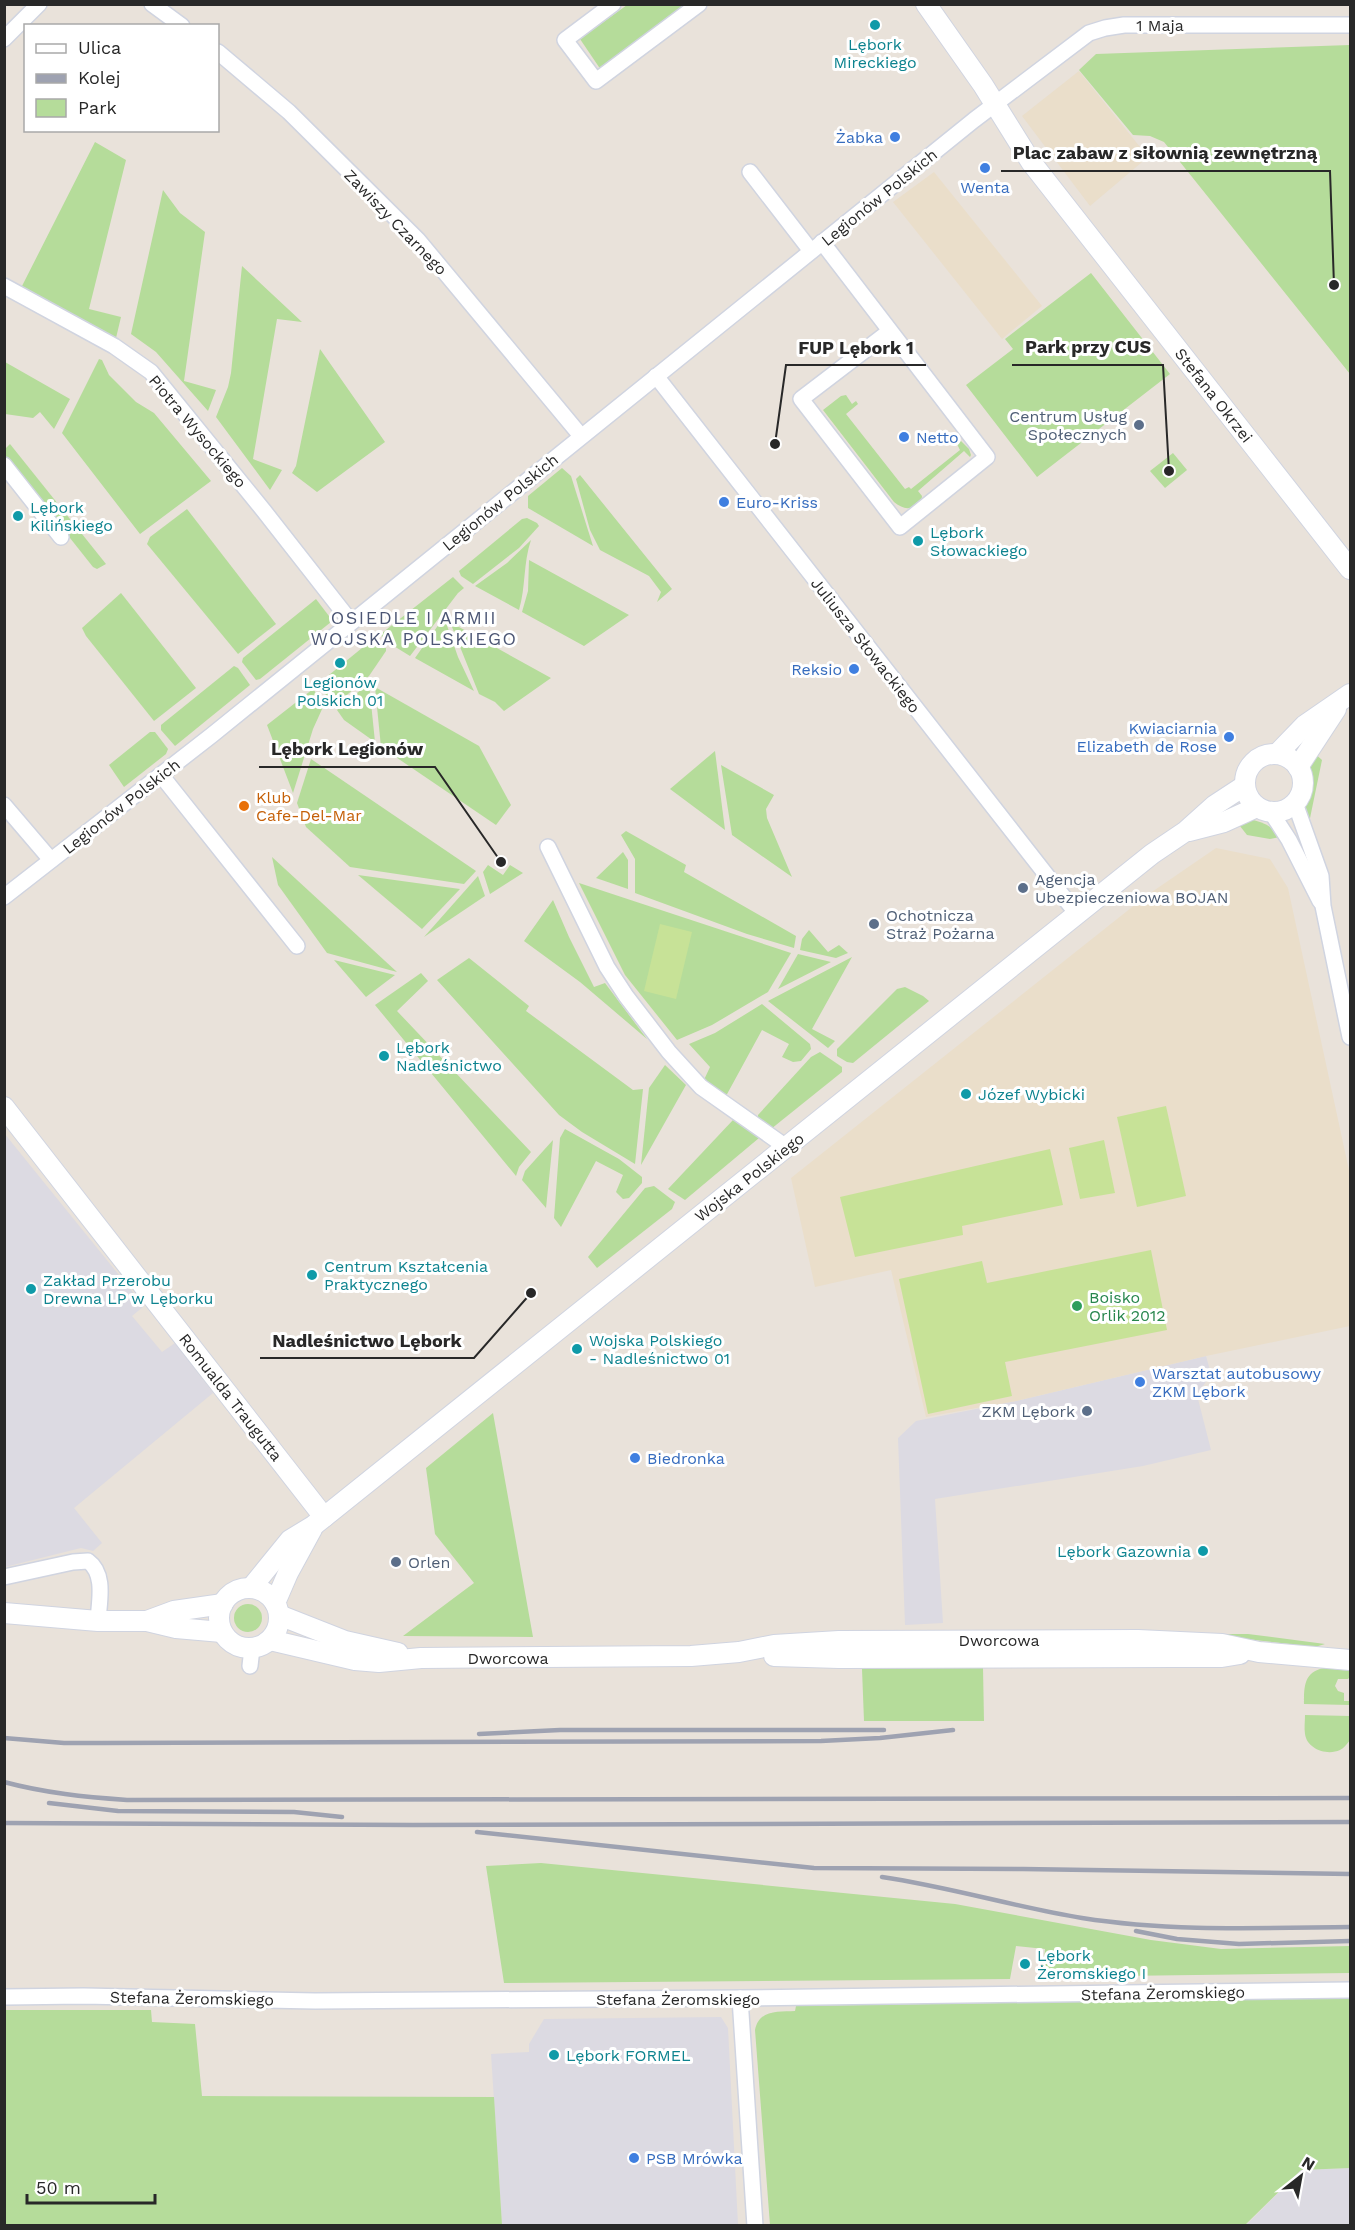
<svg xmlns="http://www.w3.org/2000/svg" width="1355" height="2230" font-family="'Work Sans',sans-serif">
  <rect width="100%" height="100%" fill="#e9e2da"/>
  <g fill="#dcdae2">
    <polygon points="4,1133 144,1306 132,1316 162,1352 175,1343 213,1393 74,1508 102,1543 93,1551 81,1548 5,1567"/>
    <polygon points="1206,1356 1211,1374 1197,1395 1211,1450 1143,1466 935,1499 943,1623 905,1625 898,1438 916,1421 1016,1401"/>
    <polygon points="721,2017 728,2028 738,2225 502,2225 491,2054 529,2052 529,2044 544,2019"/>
    <polygon points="1350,2168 1350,2225 1245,2226 1301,2170"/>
  </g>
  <g fill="#eadeca">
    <polygon points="1079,71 1148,157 1090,206 1022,116"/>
    <polygon points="934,172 1042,306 1002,339 893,202"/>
    <polygon points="1216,848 1270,859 1288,888 1350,1175 1350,1326 1206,1356 1016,1401 926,1417 891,1270 815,1287 791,1178 1146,896"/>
  </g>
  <g fill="#b5dc9a">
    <polygon points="627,5 688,5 601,70 580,39"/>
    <polygon points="1350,45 1350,374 1164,142 1150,136 1133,135 1079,70 1096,54"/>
    <polygon points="95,142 126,160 89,309 121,317 116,338 21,288"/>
    <polygon points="163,190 180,213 205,232 184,381 216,390 208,411 156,352 131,334"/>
    <polygon points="242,266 302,322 277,319 253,459 282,470 270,490 216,417 228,387 231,373"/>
    <polygon points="1091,273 1170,374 1037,477 966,385 1013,349 1005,339"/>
    <polygon points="320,349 385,442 317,492 292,473 296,466"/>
    <polygon points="99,359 102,360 109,375 136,402 154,413 211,481 140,534 62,433"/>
    <polygon points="5,362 70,399 54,429 40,412 33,418 5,414"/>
    <path d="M846,395L852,404L856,401L858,404L846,414L905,489L909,487L911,489L960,450L957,444L961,441L969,449L971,455L970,457L964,451L918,491L922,496L921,503C910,510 904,510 894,502L823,410L841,396Z"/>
    <polygon points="10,444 106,564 97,569 93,567 5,456 5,449"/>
    <polygon points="1173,453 1187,470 1165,488 1150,471"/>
    <polygon points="562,468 571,476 593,546 528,508 528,496"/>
    <polygon points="580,475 672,589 657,602 661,592 649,576 600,550 590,530 576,479"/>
    <polygon points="187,509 276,624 238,654 147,544 150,537"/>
    <polygon points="527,518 537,523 539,526 519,548 473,584 461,576 459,571 522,519"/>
    <path d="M531,540C523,563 526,587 519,610L475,586L507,563Z"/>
    <polygon points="529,560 629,615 584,646 522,612 528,591"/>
    <polygon points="453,577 464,588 458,593 410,656 384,640 381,635 382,633"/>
    <polygon points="121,593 196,688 154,721 86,636 82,628"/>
    <polygon points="316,599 332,620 331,622 260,679 256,680 242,662 243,658"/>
    <polygon points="444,617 458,657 474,691 415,658"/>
    <polygon points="450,622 551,678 504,711 495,702 479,694"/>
    <polygon points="373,639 386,648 386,651 369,676 334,706 318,684"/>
    <polygon points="234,666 238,668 250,685 175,746 161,730 161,725"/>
    <polygon points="369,683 375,742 344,720 337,710"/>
    <polygon points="375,687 479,746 511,805 496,825 381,747"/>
    <polygon points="313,689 322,701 323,707 313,729 293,793 267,725"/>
    <polygon points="150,732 155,732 168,749 166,754 124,787 109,765"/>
    <polygon points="715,751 725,830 670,789"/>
    <path d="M1313,752L1322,760L1309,823C1303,805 1307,802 1309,785C1311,772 1308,768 1313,752Z"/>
    <polygon points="311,759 476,871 464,884 350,867 306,827 297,803"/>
    <polygon points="721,765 774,795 766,809 767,818 792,877 732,835"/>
    <path d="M1247,819C1261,821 1271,825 1280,837L1270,839L1247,835L1236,821Z"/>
    <polygon points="626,831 686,865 684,872 796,936 794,948 747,934 635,893 635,859 621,835"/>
    <polygon points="623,852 628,860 628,889 596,878"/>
    <polygon points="272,857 397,972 327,953 278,885"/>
    <polygon points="488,865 503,875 510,865 523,873 490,894 483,872"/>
    <polygon points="358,875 460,889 422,929"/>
    <polygon points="478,876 485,896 424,937"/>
    <polygon points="579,883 791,953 768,992 712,1025 677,1040 625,975"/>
    <polygon points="553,900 569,937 594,987 605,983 647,1039 580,982 524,941"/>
    <polygon points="809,930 828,952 839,945 848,953 836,958 800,950 802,939"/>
    <polygon points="798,954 831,962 778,989"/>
    <polygon points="852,957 812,1029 835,1041 828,1048 768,1001"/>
    <polygon points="469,958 529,1006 526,1011 633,1090 643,1089 635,1164 582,1132 559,1115 437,980"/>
    <polygon points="334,960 395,975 366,997"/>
    <polygon points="421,973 428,981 397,1011 531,1152 519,1167 516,1176 375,1005"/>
    <polygon points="905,987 923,996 929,1001 853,1063 847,1062 837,1056 837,1049 897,989"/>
    <polygon points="762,1004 810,1044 811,1049 801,1061 793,1062 782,1057 789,1044 762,1030 726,1096 703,1082 710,1067 689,1044 715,1033"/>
    <polygon points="820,1052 842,1067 842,1072 771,1129 758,1120 758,1115 811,1057"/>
    <polygon points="665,1065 686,1085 641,1165 649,1088"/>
    <polygon points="733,1120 759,1138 685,1200 668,1189"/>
    <polygon points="565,1129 619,1159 642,1177 642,1183 629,1198 623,1199 616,1192 623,1175 596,1161 561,1227 554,1218 560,1138"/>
    <polygon points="553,1140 546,1208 522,1180 525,1171"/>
    <polygon points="654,1186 675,1202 672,1209 597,1268 588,1257 645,1188"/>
    <polygon points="493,1413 533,1637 403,1636 474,1583 435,1534 426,1468"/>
    <circle cx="248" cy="1618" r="14"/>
    <polygon points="1204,1634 1248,1634 1325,1644 1315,1647"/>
    <polygon points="983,1668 984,1721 864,1721 862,1669"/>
    <path d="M1324,1668L1350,1671V1677L1348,1679H1338L1335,1686L1338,1691L1344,1693V1701H1350V1705L1304,1704C1304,1686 1304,1672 1324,1668Z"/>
    <path d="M1305,1715L1350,1716V1740C1347,1744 1344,1748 1340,1750C1327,1756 1307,1749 1305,1734C1304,1728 1305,1721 1305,1715Z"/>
    <polygon points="541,1863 955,1904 1151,1940 1221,1949 1350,1946 1350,1973 1042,1977 1045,1949 1016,1946 1010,1979 504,1983 486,1866"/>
    <path d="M1350,1998V2168L1301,2170L1245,2225H770L755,2030C759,2009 779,2012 795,2011L796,2006Z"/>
    <polygon points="5,2010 151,2010 152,2022 195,2024 202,2096 494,2097 502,2225 5,2225"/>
  </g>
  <g fill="#c7e297">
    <polygon points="660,924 692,932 676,999 644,991"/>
    <polygon points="1166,1106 1186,1196 1137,1207 1117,1117"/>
    <polygon points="1104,1140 1115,1193 1080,1199 1069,1148"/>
    <polygon points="1050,1149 1063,1205 962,1226 963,1235 855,1257 840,1197"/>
    <polygon points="1151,1250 1167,1330 1005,1362 1012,1396 928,1414 899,1279 982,1261 987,1283"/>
  </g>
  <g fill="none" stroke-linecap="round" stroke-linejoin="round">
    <defs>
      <g id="minor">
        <polyline points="152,4 182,26"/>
        <polyline points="613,4 565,40 596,81 699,4"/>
        <polyline points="4,39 39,4"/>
        <polyline points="218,52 289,112 418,240 581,436"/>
        <polyline points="750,172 811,251"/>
        <polyline points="822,242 987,457 900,527 801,399 890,331"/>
        <polyline points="4,286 114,346 151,372 264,511 351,622"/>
        <polyline points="656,376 1077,914"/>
        <polyline points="4,465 61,537"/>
        <polyline points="161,775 297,946"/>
        <polyline points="1295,803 1321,876 1323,906 1350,1037"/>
        <polyline points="4,805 51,860"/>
        <polyline points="1271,812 1289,840 1320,901"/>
        <polyline points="548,847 607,967 626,996 669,1052 701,1087 779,1142 785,1148"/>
        <polyline points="4,897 212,735 974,120 1089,33 1105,28 1124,25 1350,25"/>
        <path d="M4,1577L73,1562L88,1561C106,1574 99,1602 98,1621"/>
        <polyline points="250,1666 252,1648"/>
        <polyline points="4,1997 84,1996 315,2001 740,1998 1350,1990"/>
        <polyline points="740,1998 755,2226"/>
      </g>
      <g id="tertiary">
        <polyline points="926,4 983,85 1031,162 1350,569"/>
        <circle cx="1274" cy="783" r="29"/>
        <polyline points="1277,754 1305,725 1350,694"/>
        <polyline points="1298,767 1336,709"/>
        <polyline points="1189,831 1224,822 1257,807"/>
        <polyline points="4,1107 324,1517"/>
        <polyline points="251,1588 290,1540 313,1526 1152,854 1186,831 1215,805 1244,786"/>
        <circle cx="249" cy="1618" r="30"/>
        <polyline points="275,1603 288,1573 312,1529"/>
        <polyline points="4,1613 98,1621 147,1621 176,1628 222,1632"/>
        <polyline points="279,1615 345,1641 398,1653"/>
        <polyline points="147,1621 174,1611 223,1604"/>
        <polyline points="270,1640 355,1660 379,1662 421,1658 691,1656 739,1652 774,1645 839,1641 1138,1640 1222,1644 1259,1652 1350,1660"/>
        <polyline points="774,1656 839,1658 1174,1657 1222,1657 1240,1654"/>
      </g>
    </defs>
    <use href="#minor" stroke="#d0d4e0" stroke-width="18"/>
    <use href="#tertiary" stroke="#d0d4e0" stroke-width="22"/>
    <use href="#minor" stroke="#fff" stroke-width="15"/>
    <use href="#tertiary" stroke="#fff" stroke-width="20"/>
    <g stroke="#9ea2b1" stroke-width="4.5">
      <polyline points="479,1734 560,1730 884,1730"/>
      <polyline points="4,1738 64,1743 102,1743 821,1741 880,1738 953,1730"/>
      <path d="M4,1782C45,1793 85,1797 127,1800L1350,1798"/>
      <polyline points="49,1803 118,1811 294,1812 342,1817"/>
      <polyline points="4,1823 413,1825 1350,1822"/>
      <polyline points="477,1832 814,1868 1023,1869 1350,1874"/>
      <path d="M882,1877C950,1887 1015,1907 1082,1918C1171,1932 1261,1928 1350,1927"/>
      <polyline points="1136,1931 1177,1939 1239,1944 1350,1941"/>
    </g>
  </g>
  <g fill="#0f9aa8" stroke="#fff" stroke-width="2">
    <circle cx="875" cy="25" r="6"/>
    <circle cx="18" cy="516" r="6"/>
    <circle cx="918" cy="541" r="6"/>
    <circle cx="340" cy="663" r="6"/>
    <circle cx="384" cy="1056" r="6"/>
    <circle cx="966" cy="1094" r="6"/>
    <circle cx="312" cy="1275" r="6"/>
    <circle cx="31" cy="1289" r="6"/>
    <circle cx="577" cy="1349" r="6"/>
    <circle cx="1203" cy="1551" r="6"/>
    <circle cx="1025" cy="1964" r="6"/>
    <circle cx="554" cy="2055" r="6"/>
  </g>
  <g fill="#3f7fe0" stroke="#fff" stroke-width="2">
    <circle cx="895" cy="137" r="6"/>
    <circle cx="985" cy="168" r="6"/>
    <circle cx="904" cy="437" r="6"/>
    <circle cx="724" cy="502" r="6"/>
    <circle cx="854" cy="669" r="6"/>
    <circle cx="1229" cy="737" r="6"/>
    <circle cx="1140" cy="1382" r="6"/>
    <circle cx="635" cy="1458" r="6"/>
    <circle cx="634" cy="2158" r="6"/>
  </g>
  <g fill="#5c6f8a" stroke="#fff" stroke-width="2">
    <circle cx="1139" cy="425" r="6"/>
    <circle cx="1023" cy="888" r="6"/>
    <circle cx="874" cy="924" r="6"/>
    <circle cx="1087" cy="1411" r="6"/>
    <circle cx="396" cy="1562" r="6"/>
  </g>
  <circle fill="#e8710a" stroke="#fff" stroke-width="2" cx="244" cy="806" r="6"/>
  <circle fill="#2e9e5b" stroke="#fff" stroke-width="2" cx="1077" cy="1306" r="6"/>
  <g text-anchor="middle" stroke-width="6" stroke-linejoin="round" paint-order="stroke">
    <g font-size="16" fill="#282828" stroke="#fff">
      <text x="1160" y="31">1 Maja</text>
      <text transform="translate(879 197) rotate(-39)" y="6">Legionów Polskich</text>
      <text transform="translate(396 222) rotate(46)" y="6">Zawiszy Czarnego</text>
      <text transform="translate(1214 395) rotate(52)" y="6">Stefana Okrzei</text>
      <text transform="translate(198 431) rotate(50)" y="6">Piotra Wysockiego</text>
      <text transform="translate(500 502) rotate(-39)" y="6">Legionów Polskich</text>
      <text transform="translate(866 645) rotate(52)" y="6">Juliusza Słowackiego</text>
      <text transform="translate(121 806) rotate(-38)" y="6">Legionów Polskich</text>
      <text transform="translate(749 1177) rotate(-38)" y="6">Wojska Polskiego</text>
      <text transform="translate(231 1397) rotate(52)" y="6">Romualda Traugutta</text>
      <text x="999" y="1646">Dworcowa</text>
      <text x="508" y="1664">Dworcowa</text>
      <text transform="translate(1163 1993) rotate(-1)" y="6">Stefana Żeromskiego</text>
      <text transform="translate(192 1998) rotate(1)" y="6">Stefana Żeromskiego</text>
      <text x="678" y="2005">Stefana Żeromskiego</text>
    </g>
    <g font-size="16" fill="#0d838f" stroke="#fff" text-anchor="start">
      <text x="875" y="50" text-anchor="middle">Lębork<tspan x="875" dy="18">Mireckiego</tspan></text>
      <text x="30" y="513">Lębork<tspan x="30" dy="18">Kilińskiego</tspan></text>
      <text x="930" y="538">Lębork<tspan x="930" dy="18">Słowackiego</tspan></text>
      <text x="340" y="688" text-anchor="middle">Legionów<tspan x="340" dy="18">Polskich 01</tspan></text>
      <text x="396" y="1053">Lębork<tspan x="396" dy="18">Nadleśnictwo</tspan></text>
      <text x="978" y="1100">Józef Wybicki</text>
      <text x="324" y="1272">Centrum Kształcenia<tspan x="324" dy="18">Praktycznego</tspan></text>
      <text x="43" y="1286">Zakład Przerobu<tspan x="43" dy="18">Drewna LP w Lęborku</tspan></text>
      <text x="589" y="1346">Wojska Polskiego<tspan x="589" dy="18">- Nadleśnictwo 01</tspan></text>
      <text x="1191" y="1557" text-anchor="end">Lębork Gazownia</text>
      <text x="1037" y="1961">Lębork<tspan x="1037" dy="18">Żeromskiego I</tspan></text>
      <text x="566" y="2061">Lębork FORMEL</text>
    </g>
    <g font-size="16" fill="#366cbe" stroke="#fff" text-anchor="start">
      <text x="883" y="143" text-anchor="end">Żabka</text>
      <text x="985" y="193" text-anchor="middle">Wenta</text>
      <text x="916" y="443">Netto</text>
      <text x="736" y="508">Euro-Kriss</text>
      <text x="842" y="675" text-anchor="end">Reksio</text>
      <text x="1217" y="734" text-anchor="end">Kwiaciarnia<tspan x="1217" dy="18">Elizabeth de Rose</tspan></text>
      <text x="1152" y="1379">Warsztat autobusowy<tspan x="1152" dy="18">ZKM Lębork</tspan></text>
      <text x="647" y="1464">Biedronka</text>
      <text x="646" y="2164">PSB Mrówka</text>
    </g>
    <g font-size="16" fill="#4e5e75" stroke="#fff" text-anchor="start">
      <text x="1127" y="422" text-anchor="end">Centrum Usług<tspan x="1127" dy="18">Społecznych</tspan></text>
      <text x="1035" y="885">Agencja<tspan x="1035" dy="18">Ubezpieczeniowa BOJAN</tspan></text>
      <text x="886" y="921">Ochotnicza<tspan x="886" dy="18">Straż Pożarna</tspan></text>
      <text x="1075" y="1417" text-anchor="end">ZKM Lębork</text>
      <text x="408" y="1568">Orlen</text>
    </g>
    <g font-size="16" fill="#c56008" stroke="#fff" text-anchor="start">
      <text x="256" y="803">Klub<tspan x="256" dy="18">Cafe-Del-Mar</tspan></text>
    </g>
    <g font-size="16" fill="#27864d" stroke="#fff" text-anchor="start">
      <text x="1089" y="1303">Boisko<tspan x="1089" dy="18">Orlik 2012</tspan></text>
    </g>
    <g font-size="18" letter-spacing="1.5" fill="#4c5674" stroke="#fff">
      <text x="414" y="624">OSIEDLE I ARMII<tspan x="414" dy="21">WOJSKA POLSKIEGO</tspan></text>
    </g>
  </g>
  <path fill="none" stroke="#282828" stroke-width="2" d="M1334 285L1330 171H1001M1169 471L1163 365H1012M775 444L786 365H926M501 862L435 767H259M531 1293L474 1358H260"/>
  <g fill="#282828" stroke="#fff" stroke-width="2">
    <circle cx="1334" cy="285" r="6"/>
    <circle cx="1169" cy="471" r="6"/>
    <circle cx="775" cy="444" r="6"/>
    <circle cx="501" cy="862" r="6"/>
    <circle cx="531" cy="1293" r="6"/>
  </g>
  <g font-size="18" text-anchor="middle" font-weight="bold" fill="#282828" stroke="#fff" stroke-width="6" stroke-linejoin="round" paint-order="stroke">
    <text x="1165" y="159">Plac zabaw z siłownią zewnętrzną</text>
    <text x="1088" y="353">Park przy CUS</text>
    <text x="856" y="354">FUP Lębork 1</text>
    <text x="347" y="755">Lębork Legionów</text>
    <text x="367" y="1347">Nadleśnictwo Lębork</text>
  </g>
  <rect width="1355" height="2230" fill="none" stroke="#282828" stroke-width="12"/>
  <rect x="24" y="24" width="195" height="108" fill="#ffffff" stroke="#a9a9a9" stroke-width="1.5"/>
  <rect x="36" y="44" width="30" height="9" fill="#ffffff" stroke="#a9a9a9" stroke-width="1.5"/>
  <text x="78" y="54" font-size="18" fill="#282828">Ulica</text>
  <rect x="36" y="74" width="30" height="9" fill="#9ea2b1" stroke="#a9a9a9" stroke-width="1.5"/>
  <text x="78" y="84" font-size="18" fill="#282828">Kolej</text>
  <rect x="36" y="99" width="30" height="18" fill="#b5dc9a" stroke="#a9a9a9" stroke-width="1.5"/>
  <text x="78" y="114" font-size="18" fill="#282828">Park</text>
  <g transform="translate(1301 2176) rotate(31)" stroke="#ffffff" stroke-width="4.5" paint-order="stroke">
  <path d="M0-4.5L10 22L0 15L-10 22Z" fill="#282828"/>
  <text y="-9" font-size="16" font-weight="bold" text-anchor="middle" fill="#282828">N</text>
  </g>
  <path d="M27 2194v9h128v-9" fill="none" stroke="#282828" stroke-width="3"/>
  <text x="36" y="2194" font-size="18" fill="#282828" stroke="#ffffff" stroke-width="4.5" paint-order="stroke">50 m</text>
</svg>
